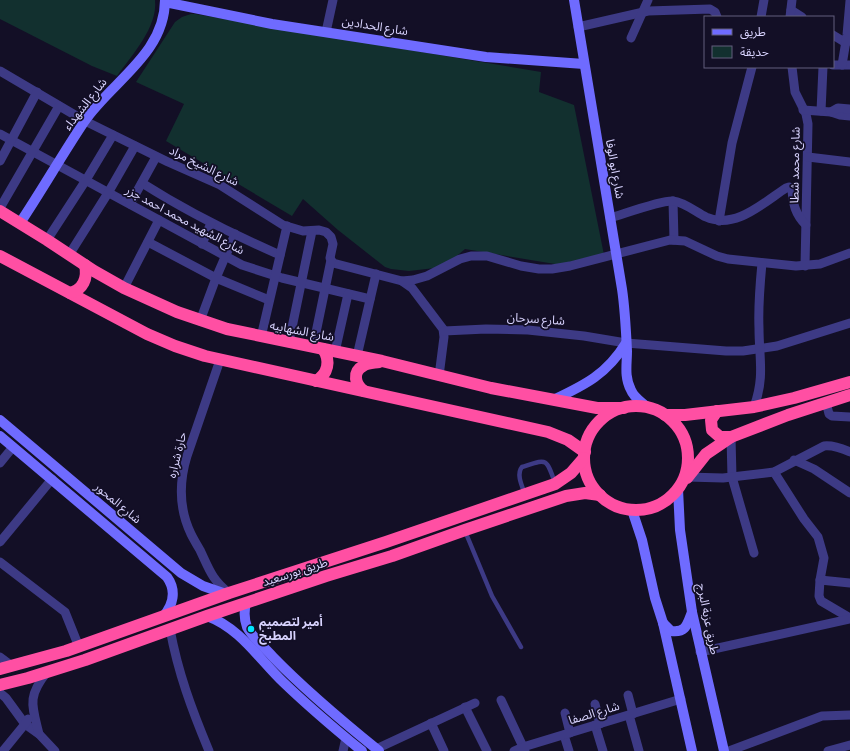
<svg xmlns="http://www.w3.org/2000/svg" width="850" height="751" font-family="Commissioner,'Noto Sans Arabic',sans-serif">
  <rect width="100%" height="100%" fill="#130f26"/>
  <g fill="#12302f">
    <path d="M0,0H155C158,27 132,55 117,76L92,66L0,19Z"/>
    <polygon points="191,14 195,14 541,72 539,92 574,105 604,255 561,265 465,249 452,260 435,268 409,271 391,269 385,267 338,230 303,199 292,216 166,141 184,104 136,82 175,22 182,17"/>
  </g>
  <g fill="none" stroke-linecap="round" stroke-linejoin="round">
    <g stroke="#3d3a85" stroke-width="4.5">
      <path d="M525,494C522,486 516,474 522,467C547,459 546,457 555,483"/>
      <polyline points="465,531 492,596 521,647"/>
    </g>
    <g stroke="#3d3a85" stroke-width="9">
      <polyline points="791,10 802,17"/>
      <polyline points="761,17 764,0"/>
      <polyline points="790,17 792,0"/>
      <polyline points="578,27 648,11 710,9 715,12 717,17"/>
      <polyline points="326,32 333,0"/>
      <polyline points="833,35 846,43"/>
      <polyline points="631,38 648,0"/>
      <polyline points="833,65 850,65"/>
      <polyline points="842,65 847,35 850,1"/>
      <polyline points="792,67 795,92 806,114 808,124 805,266"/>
      <polyline points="0,71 85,121 168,162 220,185 283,225 303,231 319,230 326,232 331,237 333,244 330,258 333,263 402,281 412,288 443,329 444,337 439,376"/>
      <polyline points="803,110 831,112 840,115 850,116"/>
      <polyline points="821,111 823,67"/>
      <polyline points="831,112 838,108 850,109"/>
      <polyline points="0,134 242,265 282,278 370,299"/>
      <polyline points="808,157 850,162"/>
      <polyline points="0,161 37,92"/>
      <path d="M142,183C186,211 232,234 280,255"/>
      <polyline points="673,201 674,240"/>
      <polyline points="130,204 156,157"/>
      <polyline points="0,208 59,106"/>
      <path d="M610,218C624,214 661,200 673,201C684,202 696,212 706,217C735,230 763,203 786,188L789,187L792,190C793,204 795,214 806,225"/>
      <polyline points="719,221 732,143 752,67"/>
      <polyline points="47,240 86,180 113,135"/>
      <polyline points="148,242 216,278 269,300"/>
      <polyline points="202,244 211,223"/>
      <polyline points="69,255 108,193 135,146"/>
      <polyline points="402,281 413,280 427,276 460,259 471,256 487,256 521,266 539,269 552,269 570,266 670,240 685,241 717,256 728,259 796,266 820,264 850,253"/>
      <polyline points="124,288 159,220"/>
      <polyline points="200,321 216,278 235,234"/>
      <polyline points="444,331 486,329 528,330 584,336 626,343 726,351 743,351 777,346 850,323"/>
      <polyline points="261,337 287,226"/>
      <polyline points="289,342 312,231"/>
      <polyline points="313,347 331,260"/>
      <polyline points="335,352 348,294"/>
      <polyline points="357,356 376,274"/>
      <path d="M220,360L187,456C179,482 179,509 191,534C194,540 197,545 200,550C209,569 212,580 229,593"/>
      <polyline points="826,402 829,414 832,416 850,417"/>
      <path d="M754,407C765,377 759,358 759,328C758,306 760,284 762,263"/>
      <polyline points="731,437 732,477 754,553"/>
      <polyline points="794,460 814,469 850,493"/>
      <polyline points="0,463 13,447"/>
      <polyline points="774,472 804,519 818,537 824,558 820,580"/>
      <path d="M687,477L723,478L774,472L824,446C833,445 841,448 850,452"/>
      <polyline points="0,542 52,479"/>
      <polyline points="0,562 65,612 79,647"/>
      <polyline points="850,583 820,580 819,596 821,601 850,618"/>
      <path d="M170,629C178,673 192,710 209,751"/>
      <polyline points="700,652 850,619"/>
      <polyline points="0,657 12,666"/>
      <polyline points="0,693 6,698 25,724 39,734 55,751"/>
      <polyline points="628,695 633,714"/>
      <polyline points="501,700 525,751"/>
      <polyline points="595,704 600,724"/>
      <polyline points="465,707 487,751"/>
      <polyline points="565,713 570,733"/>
      <polyline points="629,715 639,751"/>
      <polyline points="431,723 444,751"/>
      <polyline points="595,725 603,751"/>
      <path d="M39,734C32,705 27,697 47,672"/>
      <polyline points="564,735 569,751"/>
      <polyline points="376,749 475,703"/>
      <polyline points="3,751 25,724 28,719"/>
      <polyline points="343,751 346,738"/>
      <polyline points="514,751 523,747 681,699"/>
      <polyline points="729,751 822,716 850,715"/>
      <polyline points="828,751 850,745"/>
    </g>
    <g stroke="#6f6bff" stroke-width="10">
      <path d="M574,0L622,289C625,309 626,330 627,351C627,364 624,377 631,390C634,398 642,402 648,408"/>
      <polyline points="165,2 272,24 486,57 584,64"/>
      <path d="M20,223C42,190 62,155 84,122C111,82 165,54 165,0"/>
      <path d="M553,400C585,385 607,374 626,343"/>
      <polyline points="0,420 181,573 203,586 226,594"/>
      <path d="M0,436L167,577C177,591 173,605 163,617"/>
      <polyline points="678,489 680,530 692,612 724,751"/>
      <polyline points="632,510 642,540 655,598 663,623 692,751"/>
      <path d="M246,603C244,611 244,619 247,627C253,638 265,648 273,657C306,691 342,721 379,751"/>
      <path d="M207,616C240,628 259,659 283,682C308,706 335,729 362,751"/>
      <path d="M663,623L671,631C686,633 687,625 692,612"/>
    </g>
    <g stroke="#ff4fa3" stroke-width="12">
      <polyline points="0,211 47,240 94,271 124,288 177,312 227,329 382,361 491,388 597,408 624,408"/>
      <polyline points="0,256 147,334 175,346 205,356 548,432 568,440 585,452"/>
      <path d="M70,293C83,290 88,278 85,265"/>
      <path d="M316,381C328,374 331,361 323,349"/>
      <path d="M364,391C355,385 352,372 363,366C367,363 374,363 379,362"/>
      <circle cx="636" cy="458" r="52"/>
      <polyline points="717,411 711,420 712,430 720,437 731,437"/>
      <polyline points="665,415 685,415 754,407 794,398 850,382"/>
      <polyline points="687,478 706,454 731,437 788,415 850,395"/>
      <polyline points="0,669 66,651 229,593 386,542 555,484 571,473 584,458"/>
      <polyline points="0,685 28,678 85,660 207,616 326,576 392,556 465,530 566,496 585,493 600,495"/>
    </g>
  </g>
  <circle fill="#00e5ff" stroke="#130f26" stroke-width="1.5" cx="251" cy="629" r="4"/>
  <g text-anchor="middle" stroke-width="3.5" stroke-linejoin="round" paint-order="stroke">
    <g font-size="12" fill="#d9d4ff" stroke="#130f26">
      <text transform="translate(375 26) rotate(9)" y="4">شارع الحدادين</text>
      <text transform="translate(85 104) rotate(-52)" y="4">شارع الشهداء</text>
      <text transform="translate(795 165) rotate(-89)" y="4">شارع محمد شطا</text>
      <text transform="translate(204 166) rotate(26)" y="4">شارع الشيخ مراد</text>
      <text transform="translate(615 169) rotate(80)" y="4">شارع ابو الوفا</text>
      <text transform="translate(185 220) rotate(28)" y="4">شارع الشهيد محمد احمد جزر</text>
      <text transform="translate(536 319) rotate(4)" y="4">شارع سرحان</text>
      <text transform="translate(302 331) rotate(11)" y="4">شارع الشهابيه</text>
      <text transform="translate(177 455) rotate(-76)" y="4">حارة شراره</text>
      <text transform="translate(118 503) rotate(40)" y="4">شارع المحور</text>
      <text transform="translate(295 572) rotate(-18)" y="4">طريق بورسعيد</text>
      <text transform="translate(708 619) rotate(79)" y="4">طريق عزبة البرج</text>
      <text transform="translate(594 713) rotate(-17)" y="4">شارع الصفا</text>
    </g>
    <g font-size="12" font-weight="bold" fill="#d9d4ff" stroke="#130f26" text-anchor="start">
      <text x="259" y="626">أمير لتصميم<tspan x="259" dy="14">المطبخ</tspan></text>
    </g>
  </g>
  <rect x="704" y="16" width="130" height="52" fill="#130f26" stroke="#625e7d"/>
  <rect x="712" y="29" width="20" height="6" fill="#6f6bff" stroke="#625e7d"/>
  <text x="740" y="36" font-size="12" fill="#d9d4ff">طريق</text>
  <rect x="712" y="46" width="20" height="12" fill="#12302f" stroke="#625e7d"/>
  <text x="740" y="56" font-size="12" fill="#d9d4ff">حديقة</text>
</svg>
